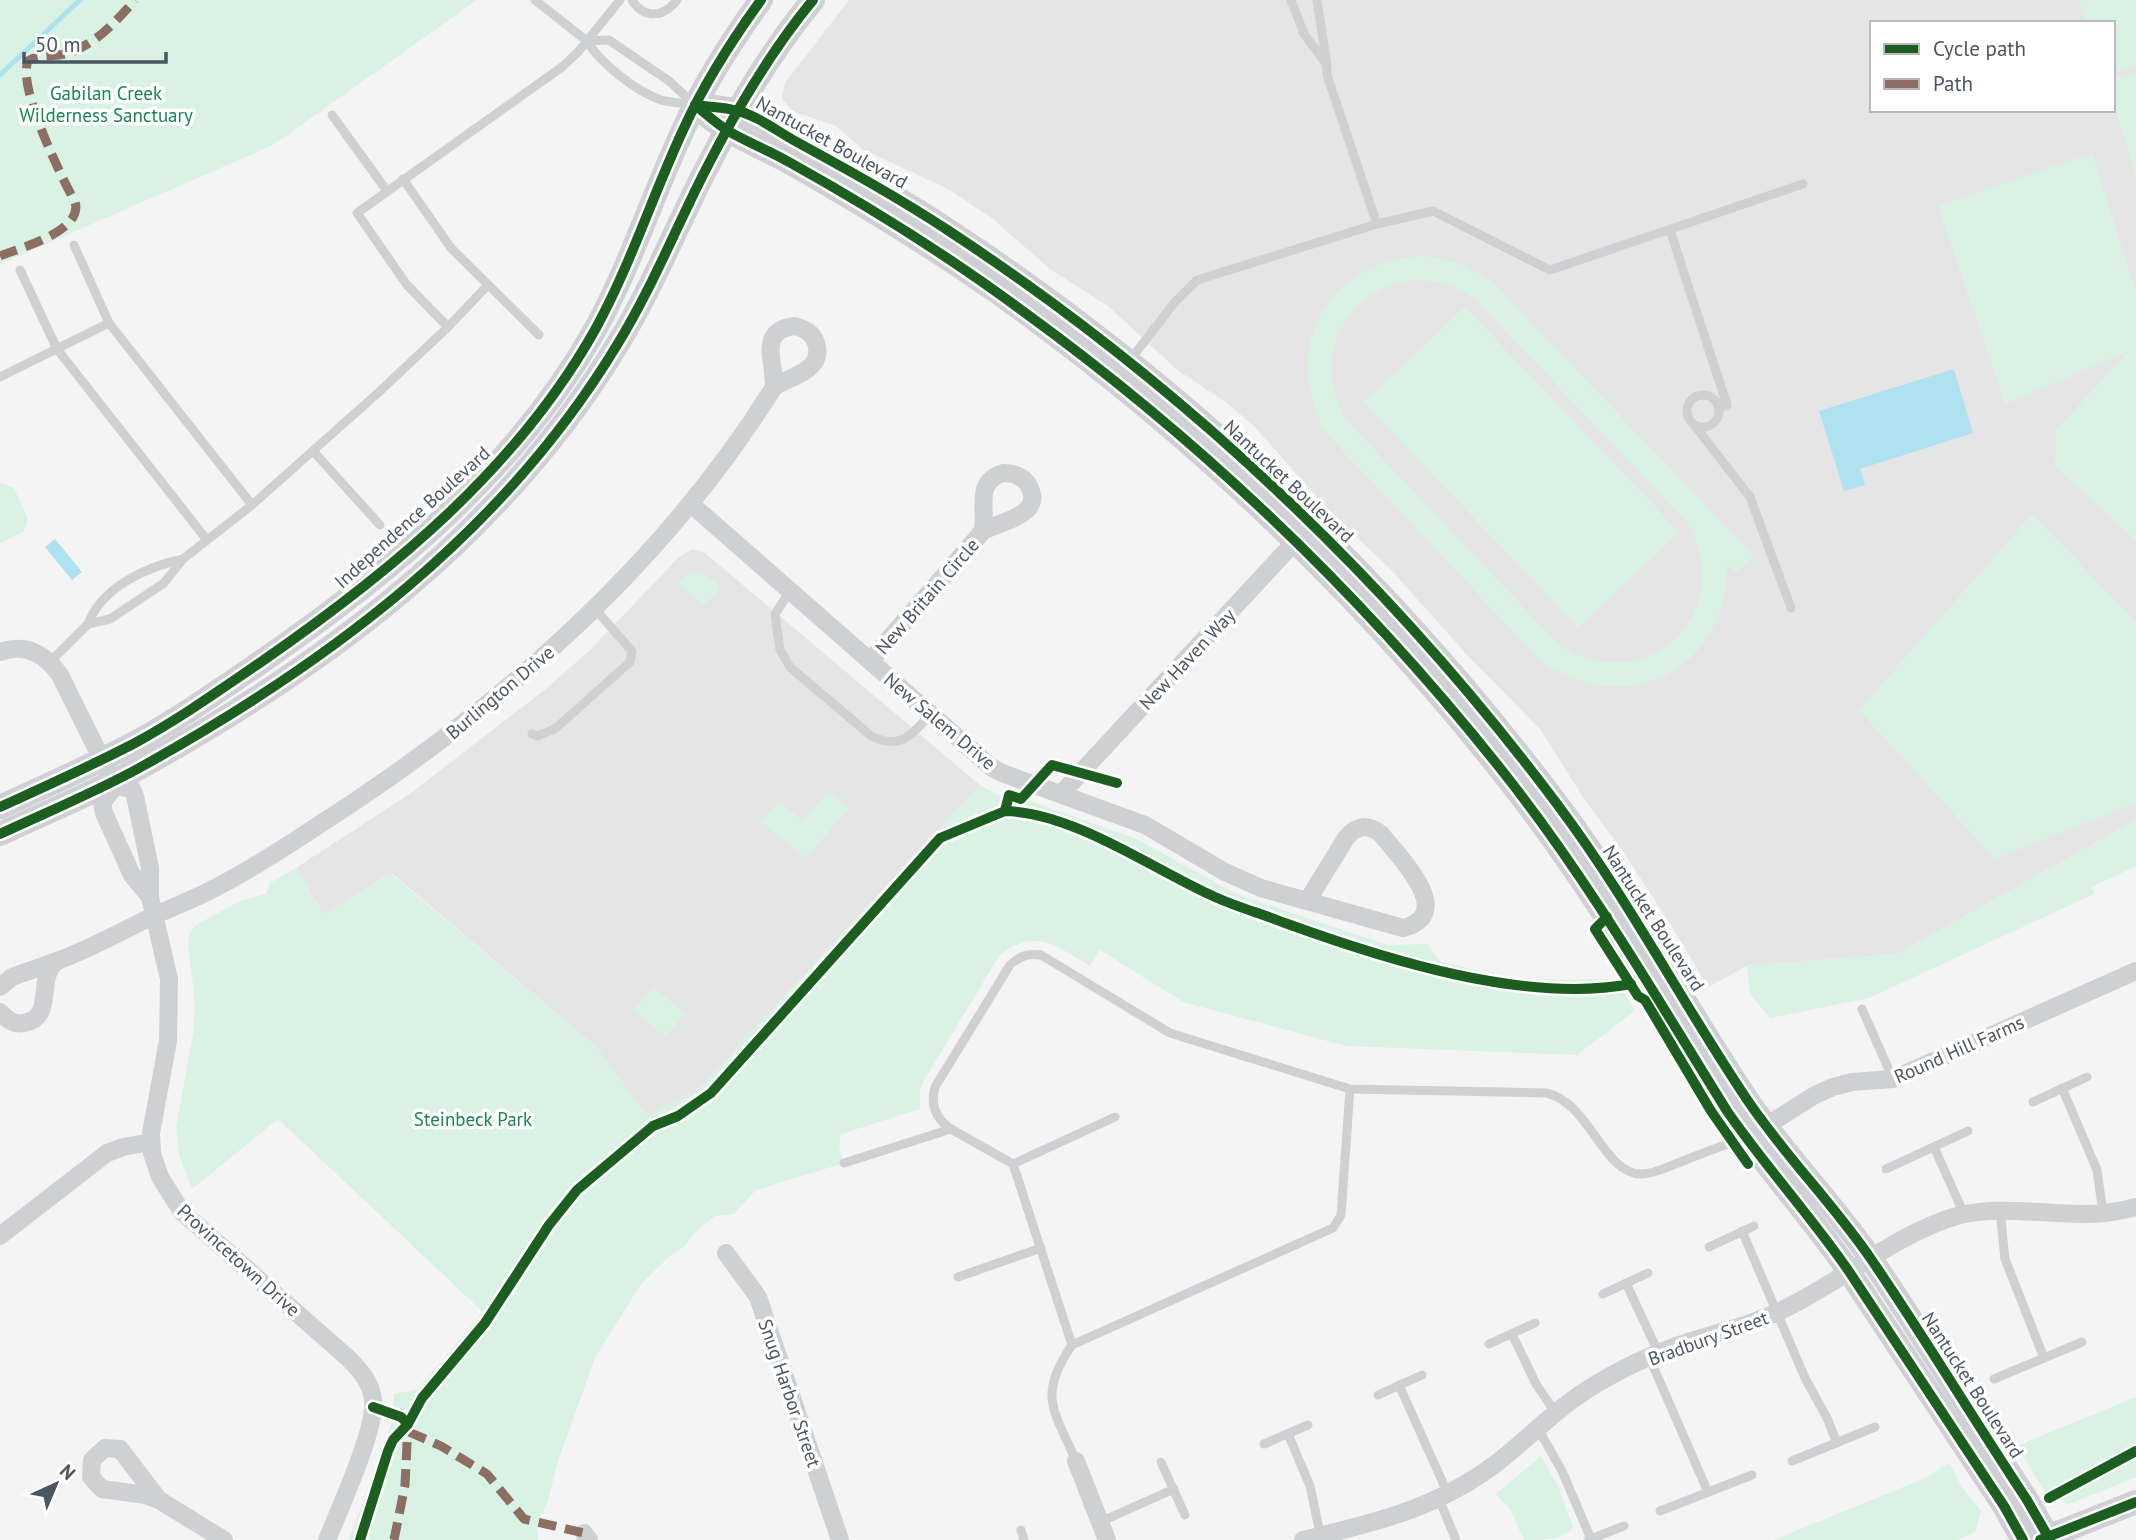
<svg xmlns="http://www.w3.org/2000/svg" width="2136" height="1540" font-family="'PT Sans',sans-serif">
  <rect width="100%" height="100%" fill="#f4f4f4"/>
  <g fill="#e6e5e6" fill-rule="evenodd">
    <path d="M849,0H2136V820L1897,954L1747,966L1708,987L1669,922L1626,856L1583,797L1540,729L1468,656L1392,571L1326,507L1255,427L1227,403L1176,369L1108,306L1050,269L993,219L948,189L862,149L836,126L792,111L782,98L785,83ZM1872,23H2113V110H1872Z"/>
    <polygon points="693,549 705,553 980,785 696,1092 646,1116 596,1047 395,876 390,873 324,915 296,868 411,793 547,688 590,650 679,557"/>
  </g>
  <g fill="#d9f2e3" fill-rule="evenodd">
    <polygon points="0,0 477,0 273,145 0,264"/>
    <polygon points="2079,0 2136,0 2136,66 2113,73 2113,23 2087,23"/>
    <polygon points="2136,72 2136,176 2113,101 2113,79"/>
    <polygon points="2092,153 2136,292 2136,541 2055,466 2056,430 2129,351 2005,404 1938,206"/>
    <path d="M1424,256L1459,263L1490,280L1754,556L1736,572L1727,564C1729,668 1630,719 1544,664L1326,433C1279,349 1327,260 1424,256ZM1409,280C1434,279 1454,285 1475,299L1688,523C1738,614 1646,701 1559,645L1346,420C1311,359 1341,295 1409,280Z"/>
    <polygon points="1465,307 1679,532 1578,628 1364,402"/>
    <polygon points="0,483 14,488 28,519 24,531 0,543"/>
    <polygon points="2032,514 2136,622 2136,803 1995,859 1859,710"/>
    <polygon points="699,571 717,583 720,590 703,605 678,583 690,572"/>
    <path d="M980,785C995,794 1010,803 1027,800L1137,839L1236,894L1388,945L1428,944L1440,961L1513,980L1616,979L1635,1011L1577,1055L1346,1046L1183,1002L1100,950L1090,966C1056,946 1036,926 999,956L923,1082L920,1090V1109L841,1134L839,1147L844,1163L756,1190L734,1214L715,1216L697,1230L684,1247L671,1255L641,1284L595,1358L558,1461L547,1504L537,1524L538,1540H349L393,1420L394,1394L417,1390L483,1312L278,1119L192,1189L179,1155L176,1127L193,1034L195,1003L188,943L190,933L196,925L242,900L266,894L270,883L296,868L324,915L390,873L596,1047L647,1115L696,1091Z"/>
    <polygon points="828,791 849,809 805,858 761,822 779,801 803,821"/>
    <polygon points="2136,820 2136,866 2092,887 2094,894 1869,998 1770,1018 1750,994 1747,966 1897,954"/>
    <polygon points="653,987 685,1013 666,1037 633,1011"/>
    <polygon points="2136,1397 2136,1477 2069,1504 2045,1492 2017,1446"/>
    <path d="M1541,1456L1559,1488L1573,1527C1566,1540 1540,1540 1524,1540L1510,1509L1496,1494Z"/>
    <polygon points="1949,1463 1962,1487 1981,1511 1975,1532 1957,1540 1774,1540 1925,1478"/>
  </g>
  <g fill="#aee2f0">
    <polygon points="1954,369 1973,433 1860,469 1865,485 1844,491 1819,411"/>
    <polygon points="55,539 82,572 72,580 45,547"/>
  </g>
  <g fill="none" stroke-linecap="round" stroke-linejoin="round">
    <polyline stroke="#aee2f0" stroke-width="5" points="0,75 80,0"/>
    <g stroke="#ced0d2" stroke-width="9">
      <polyline points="535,0 587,41"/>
      <path d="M632,0C644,20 664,17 677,0"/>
      <polyline points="1291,0 1304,34 1325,62"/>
      <path d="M609,40L669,81L695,105C684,103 672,103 661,100C637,92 600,63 587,41Z"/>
      <polyline points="332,115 387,191"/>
      <polyline points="403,179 451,248 539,335"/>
      <polyline points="1377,224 1433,211 1550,270 1803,184"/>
      <polyline points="1670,230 1727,405 1719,408"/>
      <polyline points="74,245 109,323 252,505"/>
      <polyline points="20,270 57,349 207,540"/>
      <polyline points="448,327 407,285 357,213 562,67 578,52 620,0"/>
      <polyline points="1130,360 1175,302 1197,280 1377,224 1327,75 1327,65 1317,0"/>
      <polyline points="0,377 109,323"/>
      <circle cx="1703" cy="411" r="16"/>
      <polyline points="1695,426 1750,497 1791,608"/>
      <polyline points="313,451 380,525"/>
      <path d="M790,591L775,614L780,650L790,667L871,736C899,750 912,736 930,714"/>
      <path d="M88,624C102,587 146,567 183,559"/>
      <polyline points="50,662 88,624 110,619 164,583 183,559 252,505 379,392 448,327 488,285"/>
      <polyline points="532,734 538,736 556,728 630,662 632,651 595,609"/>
      <polyline points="1862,1009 1893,1079"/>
      <polyline points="2062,1088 2097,1170 2103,1213"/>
      <polyline points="2033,1102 2087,1077"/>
      <polyline points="951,1129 1013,1164 1072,1345"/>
      <polyline points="1934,1147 1964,1214"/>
      <path d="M844,1163L951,1129C936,1119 930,1105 935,1087L1010,965C1020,956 1028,953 1041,955L1170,1033L1350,1089L1546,1093C1590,1102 1603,1175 1642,1174C1654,1174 1667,1167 1678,1163C1700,1154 1722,1146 1744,1138"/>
      <polyline points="1013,1164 1115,1117"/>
      <polyline points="1886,1169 1968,1131"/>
      <polyline points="2000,1211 2005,1259 2044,1358"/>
      <polyline points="1742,1231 1805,1378 1827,1418 1837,1443"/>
      <polyline points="1709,1247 1754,1226"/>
      <polyline points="958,1277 1041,1248"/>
      <polyline points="1626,1283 1659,1354"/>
      <polyline points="1603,1294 1648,1273"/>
      <polyline points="1512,1334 1536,1384 1555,1412"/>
      <polyline points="1489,1344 1535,1323"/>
      <polyline points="1650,1359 1708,1492"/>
      <polyline points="1994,1379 2082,1342"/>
      <polyline points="1399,1385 1448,1494"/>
      <polyline points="1378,1395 1422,1375"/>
      <polyline points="1537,1427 1562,1471 1591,1539"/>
      <polyline points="1288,1434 1310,1486 1321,1538"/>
      <polyline points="1264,1444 1308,1425"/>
      <path d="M1076,1461C1054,1410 1037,1396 1072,1345L1333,1228L1341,1215L1350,1089"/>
      <polyline points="1792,1461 1875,1427"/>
      <polyline points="1161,1462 1185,1515"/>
      <polyline points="1439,1499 1456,1540"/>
      <polyline points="1660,1511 1752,1475"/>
      <polyline points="1100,1522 1174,1489"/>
      <polyline points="1021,1530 1024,1540"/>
      <polyline points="1588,1540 1624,1526"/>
    </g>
    <g stroke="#ced0d2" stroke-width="18">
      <path d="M795,326C805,329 813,333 816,343C825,371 790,376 774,387C775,362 757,330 795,326Z"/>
      <path d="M1003,473C1013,473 1021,475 1027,483C1048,515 1001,521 983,531C987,508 974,482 1003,473Z"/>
      <path d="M691,504L991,767L1002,773L1145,825L1225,872L1261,888L1403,928C1458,914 1398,856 1381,834C1368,824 1357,825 1346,838L1308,900"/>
      <path d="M0,652C26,643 45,654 60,675L107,770"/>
      <polyline points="870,661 983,531"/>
      <path d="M115,786L132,789L135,796L150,868V897L169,979L168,1041L151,1133L152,1153L160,1177L182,1212L348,1358C360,1370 371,1382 373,1400C377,1427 339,1510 327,1540"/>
      <polyline points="115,786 102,803 104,813 132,875 150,897"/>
      <polyline points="1061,794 1301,535"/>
      <path d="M57,961C90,949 122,931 153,916C173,907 192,900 211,890C260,865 305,834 351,804C517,693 668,557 774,387"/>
      <path d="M0,987L12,977L57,961C35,977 56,1018 24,1023C14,1025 6,1019 0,1012"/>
      <polyline points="1758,1131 1815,1095 1833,1087 1852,1082 1893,1079 2136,971"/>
      <polyline points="0,1236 107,1153 123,1147 151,1142"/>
      <polyline points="726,1253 758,1297 840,1540"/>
      <polyline points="1076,1461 1107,1540"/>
      <polyline points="159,1500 120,1449 105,1448 92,1460 91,1477 102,1489 146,1495 159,1500 224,1540"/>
      <polyline points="584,1533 589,1540"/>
      <path d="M1303,1540C1377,1522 1436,1509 1498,1462C1532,1435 1560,1405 1598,1383C1630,1364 1669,1347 1705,1337C1731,1329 1755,1323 1780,1311C1838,1284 1886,1241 1947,1219C1992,1203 2042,1215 2089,1214C2105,1214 2121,1211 2136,1207"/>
    </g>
    <g stroke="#ced0d4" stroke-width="24">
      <path d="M695,105C708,107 722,107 734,110C755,114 777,131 795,141C848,170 899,198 949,231C1183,385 1389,580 1557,804C1627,897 1680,999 1744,1095C1782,1153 1832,1202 1871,1259C1925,1338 1974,1420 2027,1500L2050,1540"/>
      <path d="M695,106C707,115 718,125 731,132C750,143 770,152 789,162C870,208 950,257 1025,312C1203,443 1363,596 1500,769C1586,876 1655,995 1727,1111C1765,1166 1810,1215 1848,1270L2004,1506L2023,1540"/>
      <path d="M0,807C46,786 91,766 135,743C179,719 220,690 261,662C391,572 518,468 596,328C631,264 653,194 684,128C705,82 732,40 761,0"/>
      <path d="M0,834C47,812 96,792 141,767C330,662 504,532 617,345C651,290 675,230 704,173C735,112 769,53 813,0"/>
      <polyline points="2040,1540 2136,1502"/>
    </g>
    <g stroke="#8d6e63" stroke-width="9" stroke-dasharray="18 9" stroke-linecap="butt">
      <path d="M0,256C20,248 84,231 75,202C61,176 17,87 28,61C38,54 53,57 65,54C96,45 115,22 135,0"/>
      <polyline points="409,1432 441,1446 487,1474 524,1519 584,1533"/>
      <polyline points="394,1540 405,1485 408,1424"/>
    </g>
    <defs>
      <g id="cycleway">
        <path d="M695,105C708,107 722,107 734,110C755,114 777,131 795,141C848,170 899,198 949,231C1183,385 1389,580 1557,804C1627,897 1680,999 1744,1095C1782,1153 1832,1202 1871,1259C1925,1338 1974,1420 2027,1500L2050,1540"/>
        <path d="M695,105C706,114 718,125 730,132C749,143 770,151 789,162C870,207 950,257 1024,312C1203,442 1363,596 1500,768C1586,876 1655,995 1727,1111C1765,1166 1810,1215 1848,1270L2004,1506L2023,1540"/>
        <path d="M0,807C46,786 91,766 135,743C179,719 220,690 261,662C391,572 518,468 596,328C631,264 653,194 684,128C705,82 732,40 761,0"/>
        <polyline points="1005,811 1009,795 1021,799 1052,765 1117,783"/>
        <path d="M0,834C47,812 96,792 141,767C330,662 504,532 617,345C651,290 675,230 704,173C735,112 769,53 813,0"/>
        <polyline points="1607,917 1595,929 1638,996 1645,1000 1711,1111 1748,1164"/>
        <path d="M408,1424L422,1398L485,1323L549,1225L577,1190L653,1126L678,1116L711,1093L940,838L1005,811C1075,813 1152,869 1215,897C1237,907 1262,914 1285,923C1384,959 1525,1004 1631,984"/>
        <polyline points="2049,1498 2136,1451"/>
        <polyline points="360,1540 388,1451 393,1440 408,1424 401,1417 373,1407"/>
        <polyline points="2040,1540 2136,1502"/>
      </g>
    </defs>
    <use href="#cycleway" stroke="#fff" stroke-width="15"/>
    <use href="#cycleway" stroke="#1b5e20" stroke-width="10"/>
  </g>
  <g text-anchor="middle" stroke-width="7" stroke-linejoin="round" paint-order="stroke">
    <g font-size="19" fill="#17864f" stroke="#fff">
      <text x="106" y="100">Gabilan Creek<tspan x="106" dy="22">Wilderness Sanctuary</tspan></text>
      <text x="473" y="1126">Steinbeck Park</text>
    </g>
    <g font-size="19" fill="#4a5661" stroke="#fff">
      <text transform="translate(832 142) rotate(29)" y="7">Nantucket Boulevard</text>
      <text transform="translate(1289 481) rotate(43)" y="7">Nantucket Boulevard</text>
      <text transform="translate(412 517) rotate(-42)" y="7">Independence Boulevard</text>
      <text transform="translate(927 596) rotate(-49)" y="7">New Britain Circle</text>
      <text transform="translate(1187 659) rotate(-47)" y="7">New Haven Way</text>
      <text transform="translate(500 692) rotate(-40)" y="7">Burlington Drive</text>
      <text transform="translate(940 721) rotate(40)" y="7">New Salem Drive</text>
      <text transform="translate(1654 918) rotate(57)" y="7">Nantucket Boulevard</text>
      <text transform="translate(1959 1049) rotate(-24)" y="7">Round Hill Farms</text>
      <text transform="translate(239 1260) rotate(42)" y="7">Provincetown Drive</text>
      <text transform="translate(1708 1338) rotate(-20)" y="7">Bradbury Street</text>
      <text transform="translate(1973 1385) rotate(57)" y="7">Nantucket Boulevard</text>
      <text transform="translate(790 1393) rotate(71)" y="7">Snug Harbor Street</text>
    </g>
  </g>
  <rect x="1870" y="21" width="245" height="91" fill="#ffffff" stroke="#b7bbc0" stroke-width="2"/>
  <rect x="1884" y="44" width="35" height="10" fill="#1b5e20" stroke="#b7bbc0" stroke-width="2"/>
  <text x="1933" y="56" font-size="21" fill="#4a5661">Cycle path</text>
  <rect x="1884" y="79" width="35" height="10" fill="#8d6e63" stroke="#b7bbc0" stroke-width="2"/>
  <text x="1933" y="91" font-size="21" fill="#4a5661">Path</text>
  <g transform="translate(56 1484) rotate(44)" stroke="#ffffff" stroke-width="5" paint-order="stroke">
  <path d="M0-5L12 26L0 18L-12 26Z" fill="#4a5661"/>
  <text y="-10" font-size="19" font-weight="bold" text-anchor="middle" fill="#4a5661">N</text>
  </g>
  <path d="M24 52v10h142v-10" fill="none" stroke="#4a5661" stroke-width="3.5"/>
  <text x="35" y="52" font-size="21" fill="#4a5661" stroke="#ffffff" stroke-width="5" paint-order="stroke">50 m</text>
</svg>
